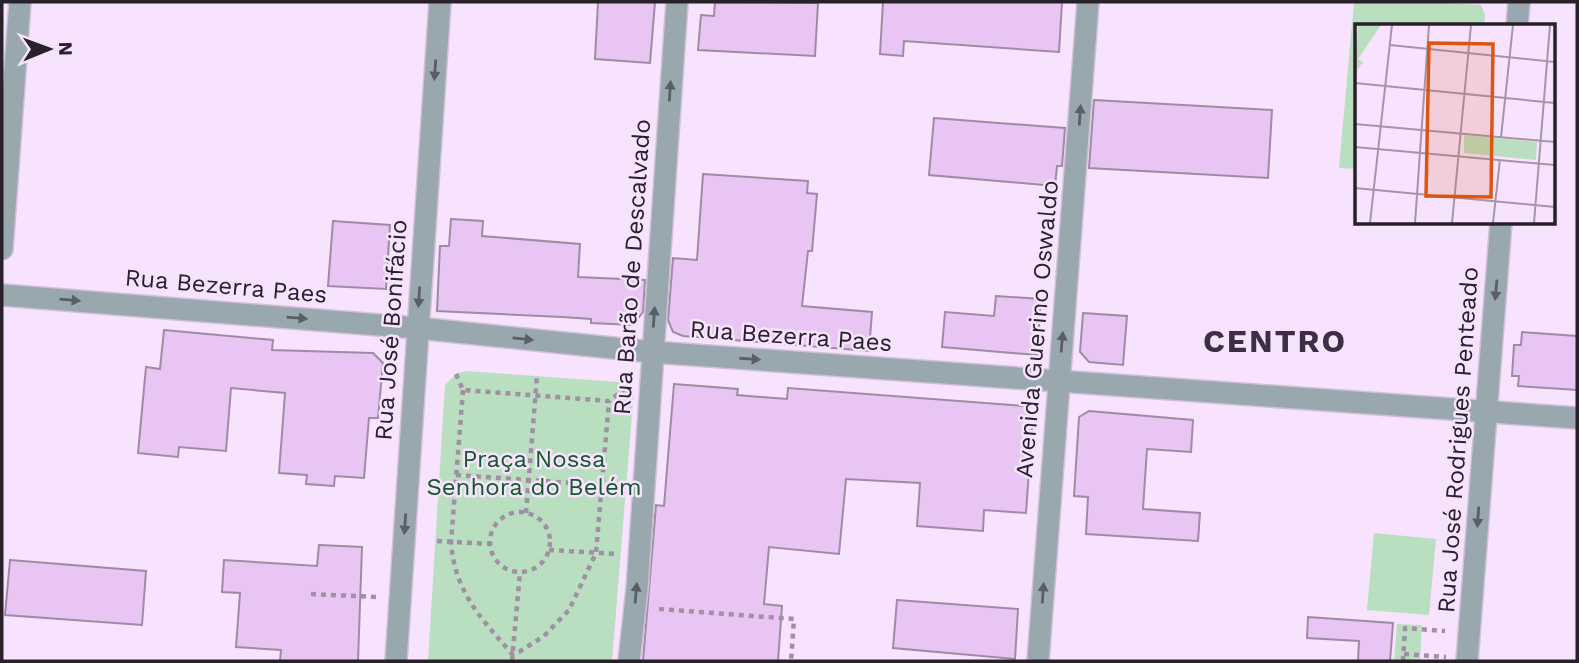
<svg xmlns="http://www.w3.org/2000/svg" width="1579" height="663" font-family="'Work Sans',sans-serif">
  <rect width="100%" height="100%" fill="#f7e3fe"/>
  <g fill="#badec0">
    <polygon points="1354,2 1426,2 1481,5 1485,15 1484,26 1357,26 1357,169 1339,168"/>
    <polygon points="466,371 632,383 634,389 612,661 428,661 445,385 456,374"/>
    <polygon points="1374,533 1436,539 1429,615 1367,610"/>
    <polygon points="1397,624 1422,625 1420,661 1394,661"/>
  </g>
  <g fill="#e8c5f2" stroke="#9e8ba4" stroke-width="2">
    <polygon points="598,2 655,2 650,63 595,59"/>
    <polygon points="715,2 818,3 815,56 698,50 701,15 714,16"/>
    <polygon points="883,2 1062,2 1059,52 904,41 903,56 880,54"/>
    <polygon points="1094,100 1272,110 1268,178 1089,168"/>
    <polygon points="934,118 1065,128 1062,166 1057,166 1055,186 929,175"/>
    <polygon points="703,174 808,181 807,193 817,194 812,251 808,251 802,306 872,312 869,351 683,336 673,332 668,320 673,258 697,260"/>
    <polygon points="451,219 483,221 482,236 580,244 578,277 645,280 643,312 633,325 591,323 591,319 562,317 437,311 440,246 449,246"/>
    <polygon points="333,221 390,225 386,289 328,286"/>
    <polygon points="996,296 1041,299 1037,355 942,347 945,312 994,316"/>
    <polygon points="1083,313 1127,316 1123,365 1089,362 1080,352"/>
    <polygon points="164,330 273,340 272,350 373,353 383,363 378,418 369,418 364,478 335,476 334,486 306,484 307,475 279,473 285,393 231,388 226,451 179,447 178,457 138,453 146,367 160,369"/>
    <polygon points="1522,332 1577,336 1577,390 1518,386 1519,376 1512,376 1514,345 1521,345"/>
    <polygon points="674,384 738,389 737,395 787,399 788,388 1024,406 1033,415 1026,513 984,510 983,531 917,526 920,483 846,479 839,554 769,547 764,604 782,606 778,661 643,661 656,505 664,506"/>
    <polygon points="1089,411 1193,420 1191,452 1147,449 1143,509 1200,513 1198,541 1086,534 1088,497 1074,496 1079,417"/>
    <polygon points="319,545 362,547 358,661 280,661 281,650 236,647 240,593 222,592 224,560 317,566"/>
    <polygon points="10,560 146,571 142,625 5,615"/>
    <polygon points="897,600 1018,609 1015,659 893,648"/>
    <polygon points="1308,617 1393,623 1390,661 1358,661 1359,641 1307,638"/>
  </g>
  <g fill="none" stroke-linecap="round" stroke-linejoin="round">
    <defs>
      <g id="minor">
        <polyline points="1517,26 1519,2"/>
        <polyline points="2,249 20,2"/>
        <polyline points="2,295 417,328 652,352 1577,418"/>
        <polyline points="396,661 440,2"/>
        <polyline points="629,661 637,589 677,2"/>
        <polyline points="1038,661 1088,2"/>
        <polyline points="1467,661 1501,222"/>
      </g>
    </defs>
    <use href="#minor" stroke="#d2c0d8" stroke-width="24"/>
    <g stroke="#9f90a4" stroke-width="4.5" stroke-dasharray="5 5" stroke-linecap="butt">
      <polyline points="456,374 463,390 609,401 626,388"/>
      <path d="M463,390L451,542C455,593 481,618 512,654L519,652L544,636L569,610L596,553L609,401"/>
      <polyline points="456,475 601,485"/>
      <circle cx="520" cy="542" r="30"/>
      <polyline points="526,513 537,376"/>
      <polyline points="437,541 491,544"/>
      <polyline points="549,550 618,554"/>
      <polyline points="311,594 376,597"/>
      <polyline points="659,609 794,619 791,661"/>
      <polyline points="1404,654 1446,657"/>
      <polyline points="512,661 520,572"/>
      <polyline points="1403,661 1405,628 1445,631"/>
    </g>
    <use href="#minor" stroke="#99a8ae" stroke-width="21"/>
  </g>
  <defs><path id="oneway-solid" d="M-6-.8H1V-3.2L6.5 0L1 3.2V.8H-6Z" transform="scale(1.75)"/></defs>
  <g fill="#5b5e65">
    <use href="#oneway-solid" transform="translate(435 70) rotate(94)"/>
    <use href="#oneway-solid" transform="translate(670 91) rotate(-86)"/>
    <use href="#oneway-solid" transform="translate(1080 115) rotate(-86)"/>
    <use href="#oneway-solid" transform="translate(1496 290) rotate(95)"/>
    <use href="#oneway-solid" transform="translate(419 297) rotate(94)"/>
    <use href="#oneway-solid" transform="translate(70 300) rotate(5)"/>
    <use href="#oneway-solid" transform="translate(654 317) rotate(-86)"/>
    <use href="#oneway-solid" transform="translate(297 318) rotate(5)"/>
    <use href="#oneway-solid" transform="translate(523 339) rotate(6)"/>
    <use href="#oneway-solid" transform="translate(1062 342) rotate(-85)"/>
    <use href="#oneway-solid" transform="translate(750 359) rotate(4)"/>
    <use href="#oneway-solid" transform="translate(1478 517) rotate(94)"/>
    <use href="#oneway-solid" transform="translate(405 524) rotate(94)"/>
    <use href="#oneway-solid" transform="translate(636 593) rotate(-85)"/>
    <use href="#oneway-solid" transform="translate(1043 593) rotate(-86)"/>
  </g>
  <g text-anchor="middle" stroke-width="5" stroke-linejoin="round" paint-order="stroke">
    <g font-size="24" fill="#28212a" stroke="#f7e3fe">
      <text transform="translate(632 267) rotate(-86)" y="8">Rua Barão de Descalvado</text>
      <text transform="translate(226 286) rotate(5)" y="8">Rua Bezerra Paes</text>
      <text transform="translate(1037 329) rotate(-85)" y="8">Avenida Guerino Oswaldo</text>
      <text transform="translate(391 330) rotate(-86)" y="8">Rua José Bonifácio</text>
      <text transform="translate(791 336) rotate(4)" y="8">Rua Bezerra Paes</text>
      <text transform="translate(1458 440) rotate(-86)" y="8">Rua José Rodrigues Penteado</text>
    </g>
    <g font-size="24" fill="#12582a" stroke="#f7e3fe">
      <text x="534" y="467">Praça Nossa<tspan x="534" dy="28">Senhora do Belém</tspan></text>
    </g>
    <g font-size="32" font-weight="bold" letter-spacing="2" fill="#3e2e43" stroke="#f7e3fe">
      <text x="1275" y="352">CENTRO</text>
    </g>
  </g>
  <g transform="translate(1355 24)">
    <rect width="200" height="200" fill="#f7e3fe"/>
    <path d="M3,1H26L3,35L8,38L3,45L0,42ZM109,111L182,118L181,136L109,129Z" fill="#badec0"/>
    <path fill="none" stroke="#a495a9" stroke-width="2" d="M35,21L200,38M0,59L200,79M0,100L200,118M146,113L158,1M0,123L200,141M0,164L200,183M15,199L37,1M60,199L74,1M97,199L116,1M138,199L145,135M179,199L195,1"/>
    <path fill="#de560e" fill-opacity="0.15" stroke="#de560e" stroke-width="3.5" d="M74,19L138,20L136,173L71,172Z"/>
    <rect width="200" height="200" fill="none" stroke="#28212a" stroke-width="3.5"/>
  </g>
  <rect width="1579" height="663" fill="none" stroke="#28212a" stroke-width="7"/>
  <g transform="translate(49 49) rotate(89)" stroke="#f7e3fe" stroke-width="5" paint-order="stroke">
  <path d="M0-5L12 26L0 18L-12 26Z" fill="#28212a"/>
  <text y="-10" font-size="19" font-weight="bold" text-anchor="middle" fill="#28212a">N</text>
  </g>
</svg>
